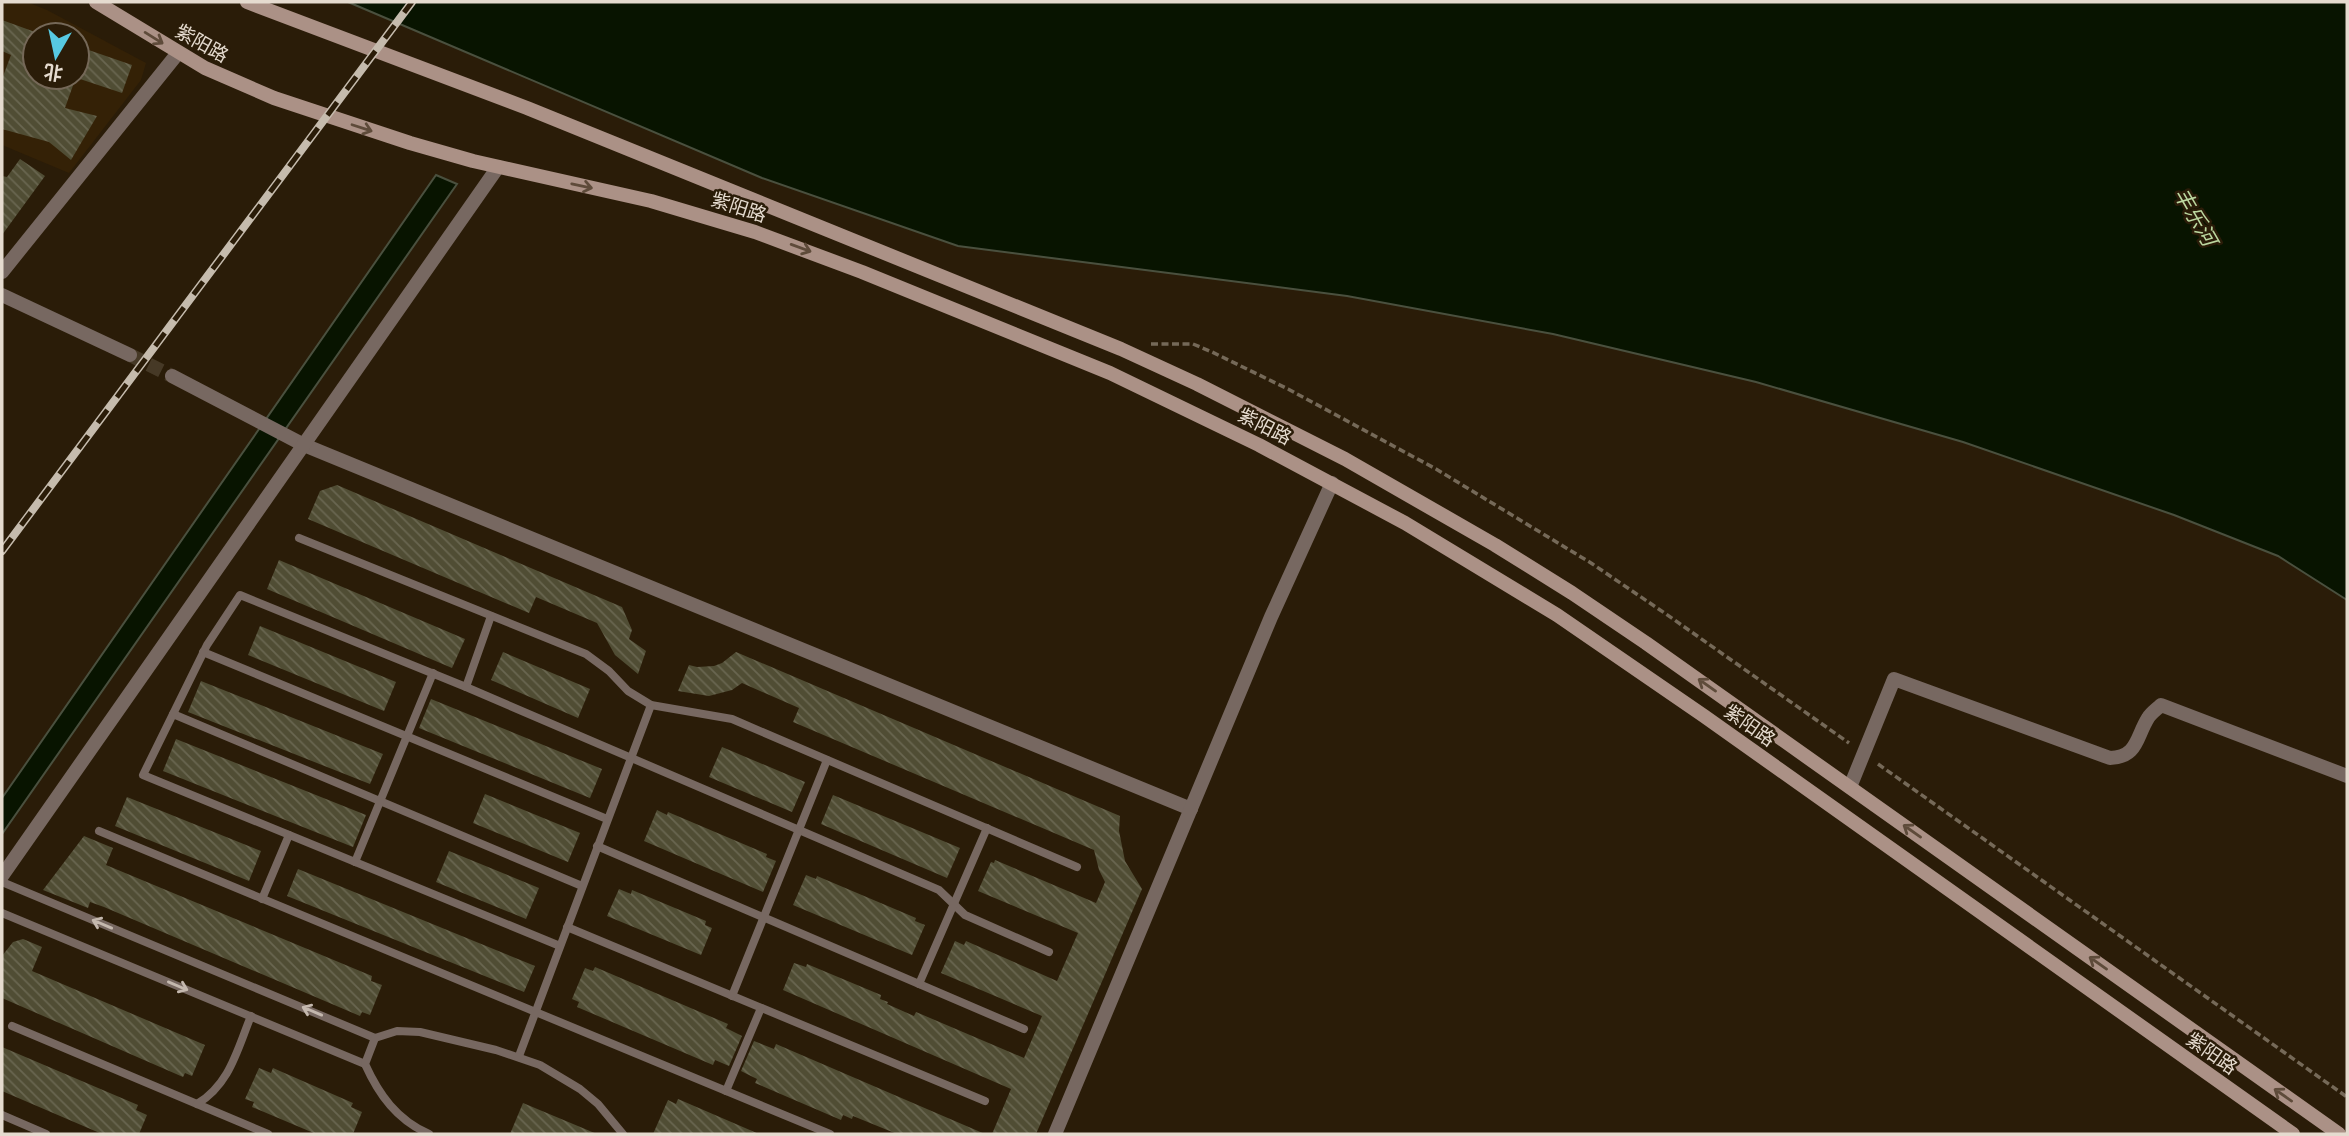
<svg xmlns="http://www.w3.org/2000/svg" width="2349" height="1136" font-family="'Golos Text','Noto Sans SC',sans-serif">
  <defs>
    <pattern id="building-back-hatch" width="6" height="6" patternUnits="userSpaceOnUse" patternTransform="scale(1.75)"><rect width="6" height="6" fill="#504d34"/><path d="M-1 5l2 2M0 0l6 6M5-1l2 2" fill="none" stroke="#696650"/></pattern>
  </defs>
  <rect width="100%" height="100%" fill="#2a1c08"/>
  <path fill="#342106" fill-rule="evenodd" d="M2,2H27L47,10L146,63L141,80L69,173L2,145ZM35,35H77V77H35Z"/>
  <g fill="#081400" stroke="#4a503e" stroke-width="2">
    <polygon points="348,2 2347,2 2347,600 2278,556 2174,515 1963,442 1756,382 1553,334 1347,296 958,246 762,178"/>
    <polygon points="436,175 457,184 2,834 2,798"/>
  </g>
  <g fill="url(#building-back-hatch)">
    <polygon points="2,20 35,32 35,77 76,77 65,108 97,116 71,160 49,142 2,129 2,79 11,55 2,51"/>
    <polygon points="77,46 132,65 122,93 77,78"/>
    <polygon points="20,159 45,176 2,235 2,176 7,177"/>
    <polygon points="337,485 622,607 632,630 629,639 646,651 638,674 615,655 597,623 536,597 529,613 308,519 320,491"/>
    <polygon points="279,560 465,639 452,668 267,589"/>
    <polygon points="260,626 396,682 384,711 248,655"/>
    <polygon points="503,652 590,689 578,718 491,680"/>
    <polygon points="736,652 1120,816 1119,831 1125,861 1142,889 1036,1134 992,1134 1011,1089 783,990 794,963 806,967 807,964 881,995 880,999 888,1002 887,1004 914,1016 916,1012 1024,1058 1042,1016 941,973 955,941 964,945 966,941 1057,981 1078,933 978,891 991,862 994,863 995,860 1096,903 1105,882 1099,870 1094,850 793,722 799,708 742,683 732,690 709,696 678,691 689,665 697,667 714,666 722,663"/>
    <polygon points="201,681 383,754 370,784 188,712"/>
    <polygon points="431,699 602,769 590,798 419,728"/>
    <polygon points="176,739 366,815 353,847 163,771"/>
    <polygon points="722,747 805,782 792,812 709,777"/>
    <polygon points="485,794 580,833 568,862 473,823"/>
    <polygon points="833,795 960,848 947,878 821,824"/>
    <polygon points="127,797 261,851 249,881 115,826"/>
    <polygon points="657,810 667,815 668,812 767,854 766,857 776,861 763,892 644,841"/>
    <polygon points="84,836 113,848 106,865 372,976 371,981 382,985 370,1015 362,1012 360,1016 104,907 90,902 88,908 43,890"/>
    <polygon points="449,851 539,888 526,919 436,882"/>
    <polygon points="298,869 535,966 524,992 287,896"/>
    <polygon points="806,875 816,879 817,876 916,918 915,921 925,925 912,955 793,905"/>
    <polygon points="619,889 631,894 632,890 706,921 705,925 712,928 701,955 607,916"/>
    <polygon points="23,939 42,947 32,971 205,1045 192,1076 185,1073 183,1077 2,998 2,956 13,942"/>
    <polygon points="595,967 728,1024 726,1028 742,1036 729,1066 715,1060 713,1065 577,1007 579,1002 572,999 585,968 593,971"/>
    <polygon points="754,1041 774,1049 776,1044 985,1134 897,1134 853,1116 852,1119 843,1115 841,1120 755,1083 757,1079 741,1071"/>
    <polygon points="2,1047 138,1105 136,1110 147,1115 139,1134 102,1134 2,1091"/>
    <polygon points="259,1068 271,1073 273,1068 353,1103 351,1107 362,1112 353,1134 316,1134 252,1107 254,1102 245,1099"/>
    <polygon points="678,1099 722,1118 759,1134 653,1134 668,1100 676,1104"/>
    <polygon points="523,1103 597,1134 510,1134"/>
  </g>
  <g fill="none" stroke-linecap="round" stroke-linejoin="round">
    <polyline stroke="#463926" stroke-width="14" stroke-dasharray="14 7" stroke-linecap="butt" points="130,355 172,376"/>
    <g stroke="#756958" stroke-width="3.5" stroke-dasharray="7 3.5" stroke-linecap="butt">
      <polyline points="1151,344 1193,344 1212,352 1288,389 1436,469 1591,563 1666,614 1849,743"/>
      <polyline points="1878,764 2347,1097"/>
    </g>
    <g stroke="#776861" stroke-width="8">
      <polyline points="299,538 586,654 609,671 628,691 651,705 732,719 1077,867"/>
      <polyline points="203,652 607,819"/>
      <polyline points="466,687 491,616"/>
      <polyline points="173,714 582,886"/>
      <polyline points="99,831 830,1134"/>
      <polyline points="597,846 1024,1029"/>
      <polyline points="355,862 433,673"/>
      <polyline points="2,882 375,1038"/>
      <polyline points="262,899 289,835"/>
      <polyline points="2,913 365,1064"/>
      <polyline points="567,927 985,1101"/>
      <polyline points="560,946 143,775 207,645 240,595 466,687 939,890 965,915 1049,952"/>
      <polyline points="919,984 987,828"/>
      <polyline points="732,996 827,760"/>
      <polyline points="12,1026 268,1134"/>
      <polyline points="519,1056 651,705"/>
      <polyline points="726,1091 761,1008"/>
      <path d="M197,1104C230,1084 237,1050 251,1016"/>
      <polyline points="2,1115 46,1134"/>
      <path d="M429,1134C397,1120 379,1095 365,1064L375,1038L397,1031L420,1032L496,1050L540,1065L580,1089L598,1104L623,1134"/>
    </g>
    <g stroke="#776861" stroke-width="14">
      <polyline points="2,295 130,355"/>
      <polyline points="172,376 304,445 1191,809"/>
      <path d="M1850,787L1894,679L2110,758C2138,757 2136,737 2148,718C2151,713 2157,709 2161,705L2347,776"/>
      <polyline points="2,876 498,167"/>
      <polyline points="1055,1134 1271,617 1332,483"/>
    </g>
    <polyline stroke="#776861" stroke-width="14" points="2,272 178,53"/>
    <g stroke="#ab9186" stroke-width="14">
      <polyline points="96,2 205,68 274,98 410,143 473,161 651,201 755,232 862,272 1110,373 1259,445 1405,523 1557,615 1704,716 2293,1134"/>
      <polyline points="247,2 527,108 1121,349 1197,384 1345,459 1495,545 1572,593 1646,643 2339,1134"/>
    </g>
    <defs>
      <polyline id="rail" points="2,551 412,2"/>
    </defs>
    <use href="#rail" stroke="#c5bbad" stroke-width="8"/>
    <use href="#rail" stroke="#2a1c08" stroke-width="5" stroke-dasharray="16" stroke-linecap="butt"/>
  </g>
  <defs><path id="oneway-shaft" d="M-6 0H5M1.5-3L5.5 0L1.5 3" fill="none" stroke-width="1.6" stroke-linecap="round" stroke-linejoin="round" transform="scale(1.75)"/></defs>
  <g stroke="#5e4b3a">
    <use href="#oneway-shaft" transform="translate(154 38) rotate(32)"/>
    <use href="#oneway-shaft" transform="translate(362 128) rotate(18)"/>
    <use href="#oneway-shaft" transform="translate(582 186) rotate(12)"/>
    <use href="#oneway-shaft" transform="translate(801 248) rotate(20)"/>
    <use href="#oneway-shaft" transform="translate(1707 685) rotate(-145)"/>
    <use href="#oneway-shaft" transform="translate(1912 831) rotate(-145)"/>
    <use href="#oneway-shaft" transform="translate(2098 963) rotate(-145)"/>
    <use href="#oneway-shaft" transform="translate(2283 1095) rotate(-145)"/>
  </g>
  <g stroke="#c4b8ae">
    <use href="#oneway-shaft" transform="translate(102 924) rotate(-157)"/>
    <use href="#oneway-shaft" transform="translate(178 986) rotate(23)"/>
    <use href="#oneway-shaft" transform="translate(312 1011) rotate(-157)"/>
  </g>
  <g text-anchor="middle" stroke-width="5" stroke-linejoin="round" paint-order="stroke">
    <g font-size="19" fill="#e5dbcf" stroke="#2a1c08">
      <text transform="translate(202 43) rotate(29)" y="7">紫阳路</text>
      <text transform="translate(739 207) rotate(18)" y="7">紫阳路</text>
      <text transform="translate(1265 426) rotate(27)" y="7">紫阳路</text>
      <text transform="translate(1750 725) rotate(35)" y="7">紫阳路</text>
      <text transform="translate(2212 1053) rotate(35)" y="7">紫阳路</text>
    </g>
    <g font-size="21" font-style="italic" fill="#bcd8a0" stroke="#2a1c08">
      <text transform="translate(2195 217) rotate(60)" y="7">丰乐河</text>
    </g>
  </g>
  <rect width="2349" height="1136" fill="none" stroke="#e5dbcf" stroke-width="7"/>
  <g transform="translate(56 56) rotate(189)"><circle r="33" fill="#2a1c08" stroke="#756858" stroke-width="2"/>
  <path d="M0-5L12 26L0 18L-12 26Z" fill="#57c9e2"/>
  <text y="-10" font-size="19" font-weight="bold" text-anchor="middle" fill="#e5dbcf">北</text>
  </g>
</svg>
